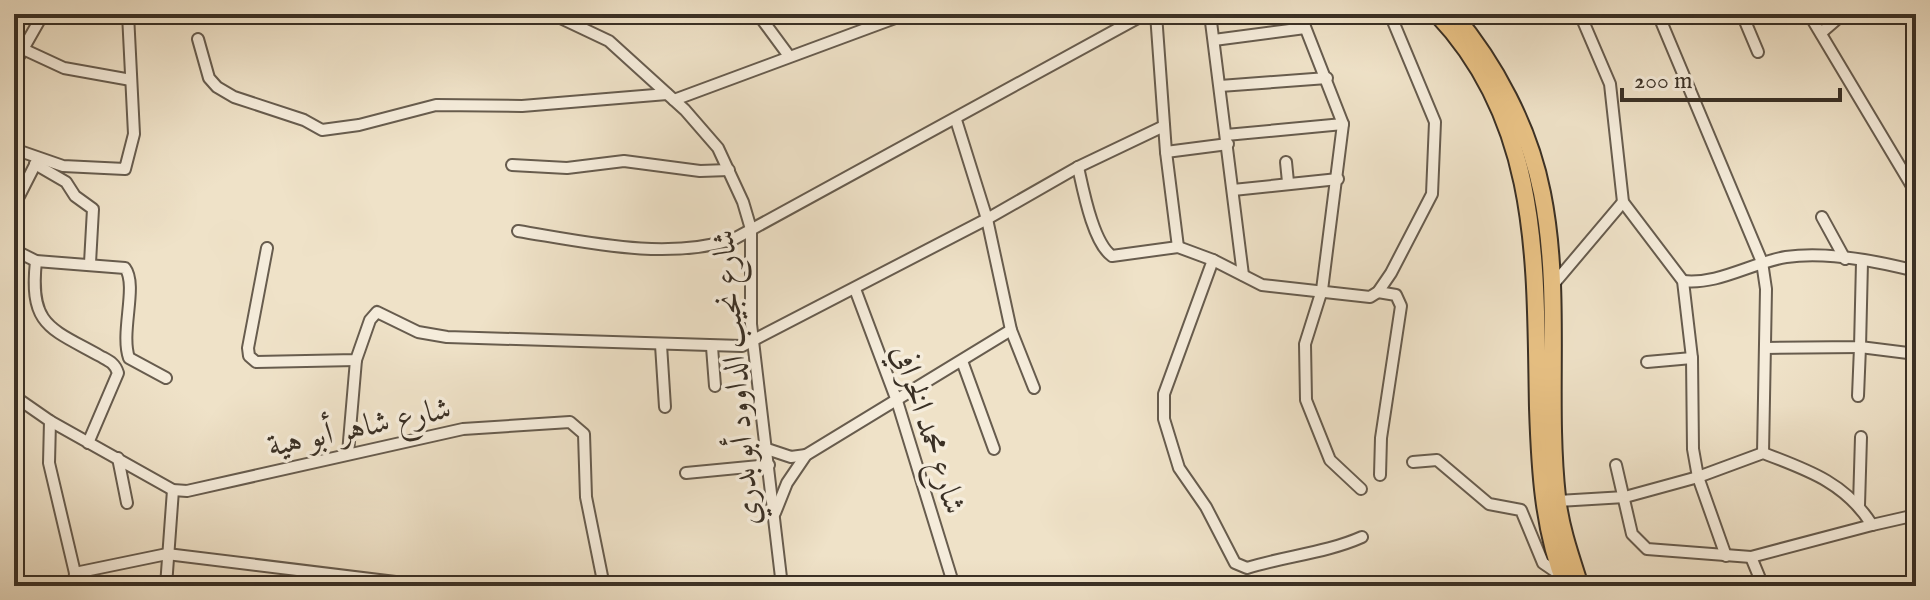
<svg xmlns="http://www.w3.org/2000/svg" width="1930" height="600" font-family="'IM FELL English',Amiri,serif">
  <rect width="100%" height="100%" fill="#efe2c8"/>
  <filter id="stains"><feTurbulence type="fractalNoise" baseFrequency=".0025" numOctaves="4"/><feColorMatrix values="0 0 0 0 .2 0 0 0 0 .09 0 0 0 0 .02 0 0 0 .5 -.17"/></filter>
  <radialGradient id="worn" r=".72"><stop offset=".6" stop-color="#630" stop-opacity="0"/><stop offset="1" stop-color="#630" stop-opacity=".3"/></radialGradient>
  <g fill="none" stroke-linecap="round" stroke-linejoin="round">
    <defs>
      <g id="minor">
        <polyline points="552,14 609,41 685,110 718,148 743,202 751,229 751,324 782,586"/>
        <polyline points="758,14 789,56"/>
        <polyline points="1156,14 1166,152 1178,247"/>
        <polyline points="1210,14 1243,275"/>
        <polyline points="1300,14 1343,124 1322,290 1305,344 1306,400 1330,460 1361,489"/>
        <polyline points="1580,14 1610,84 1623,202 1683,281 1692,358 1693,449 1698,477 1726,556"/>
        <polyline points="1658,14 1762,262 1766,289 1763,453"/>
        <polyline points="1742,14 1758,52"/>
        <polyline points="1809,14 1916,193"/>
        <polyline points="1821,33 1843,14"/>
        <polyline points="198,39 209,78 217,87 234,97 304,120 322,130 359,125 436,105 522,106 667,94"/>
        <polyline points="1214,40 1305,28"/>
        <polyline points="23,49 64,68 131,80"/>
        <polyline points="14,65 43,14"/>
        <polyline points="1220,86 1327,78"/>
        <polyline points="674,100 906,14"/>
        <polyline points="956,120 987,219 1011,330 1034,388"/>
        <polyline points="1226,135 1343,124"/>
        <polyline points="14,149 63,166 125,169 134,134 128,14"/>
        <polyline points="1166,152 1228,144"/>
        <polyline points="1286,162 1288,182"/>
        <polyline points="35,164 66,182 75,196 93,209 90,263"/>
        <polyline points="512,165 567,168 624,161 700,171 729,170"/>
        <path d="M1078,167C1083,189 1093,243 1112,256L1178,247L1213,260L1262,285L1370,297L1378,292L1391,273L1432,194L1435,122L1390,14"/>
        <polyline points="1233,190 1338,179"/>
        <polyline points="15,204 37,161"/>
        <polyline points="1822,217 1845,259"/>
        <path d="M518,231C586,242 666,261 734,239L1145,14"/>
        <polyline points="267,248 248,348 249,356 256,362 356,360 370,320 377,312 418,332 447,337 742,346 987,219 1078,167 1164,126"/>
        <path d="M14,250L36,261L125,268C138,285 120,332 129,358L166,378"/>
        <path d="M1213,260L1164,394V419L1179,468L1206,507L1235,563L1247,568C1285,556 1326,553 1362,537"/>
        <path d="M36,261C29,326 50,328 100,356C109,361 115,363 118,373L88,443"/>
        <path d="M1683,281C1718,285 1751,263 1786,257C1825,251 1877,261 1916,271"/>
        <polyline points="1552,286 1623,202"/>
        <polyline points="855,289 897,401 954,586"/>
        <polyline points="1378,292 1396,295 1401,306 1381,438 1380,475"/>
        <polyline points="661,345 665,407"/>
        <polyline points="712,347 715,386"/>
        <polyline points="1765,348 1860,347 1862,262"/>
        <polyline points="962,361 994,449"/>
        <polyline points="1647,362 1692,358"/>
        <polyline points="14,396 50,421 173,490 187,491 463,429 570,422 584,434 586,497 604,586"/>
        <polyline points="1858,396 1860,347 1916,354"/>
        <polyline points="50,421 49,463 75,573 167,554 428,586"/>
        <polyline points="767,449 791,457 806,455"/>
        <polyline points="348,453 356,360"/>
        <polyline points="118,458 127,503"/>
        <polyline points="1413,462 1437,460 1489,504 1521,510 1543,563 1562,576"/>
        <polyline points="1616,465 1632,534 1647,549 1751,557 1872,525"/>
        <polyline points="686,473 769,465"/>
        <path d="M1558,501L1625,497L1698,477L1763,453C1808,470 1846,483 1872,525L1916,515"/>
        <polyline points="1859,505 1861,437"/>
        <polyline points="775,513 787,483 806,455 1011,330"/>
        <polyline points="1751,557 1763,586"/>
        <polyline points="74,586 75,573"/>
        <polyline points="166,586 173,490"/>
      </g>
      <g id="highway">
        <path d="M1437,14C1542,125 1535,265 1538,408C1540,468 1543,530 1566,586"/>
        <path d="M1453,14C1495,64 1529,127 1542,193C1562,292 1546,397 1557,497C1560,527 1571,558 1580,586"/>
      </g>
    </defs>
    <use href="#minor" stroke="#675c4e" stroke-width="14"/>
    <use href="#highway" stroke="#3a3025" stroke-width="20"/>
    <use href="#minor" stroke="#f5ecdb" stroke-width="10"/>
    <use href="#highway" stroke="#e8c184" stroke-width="16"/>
  </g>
  <g text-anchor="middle" stroke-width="7" stroke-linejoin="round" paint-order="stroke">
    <g font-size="32" fill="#3a3025" stroke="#f5ecdb">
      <text transform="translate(735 378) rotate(-95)" y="11">شارع نجيب الداوود أبو بدري</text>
      <text transform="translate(359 426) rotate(-12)" y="11">شارع شاهر أبو هية</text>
      <text transform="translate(930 429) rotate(72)" y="11">شارع محمد الخرافي</text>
    </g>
  </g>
  <rect width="1930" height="600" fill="none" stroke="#efe2c8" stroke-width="48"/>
  <rect x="16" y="16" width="1898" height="568" fill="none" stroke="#3a3025" stroke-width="4"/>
  <rect x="24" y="24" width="1882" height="552" fill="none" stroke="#3a3025" stroke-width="2"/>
  <path d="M1622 88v12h218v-12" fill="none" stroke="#3a3025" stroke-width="4"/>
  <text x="1634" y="88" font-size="24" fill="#3a3025" stroke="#f5ecdb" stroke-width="6" paint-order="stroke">200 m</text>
  <rect width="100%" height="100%" filter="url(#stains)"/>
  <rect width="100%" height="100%" fill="url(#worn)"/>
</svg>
